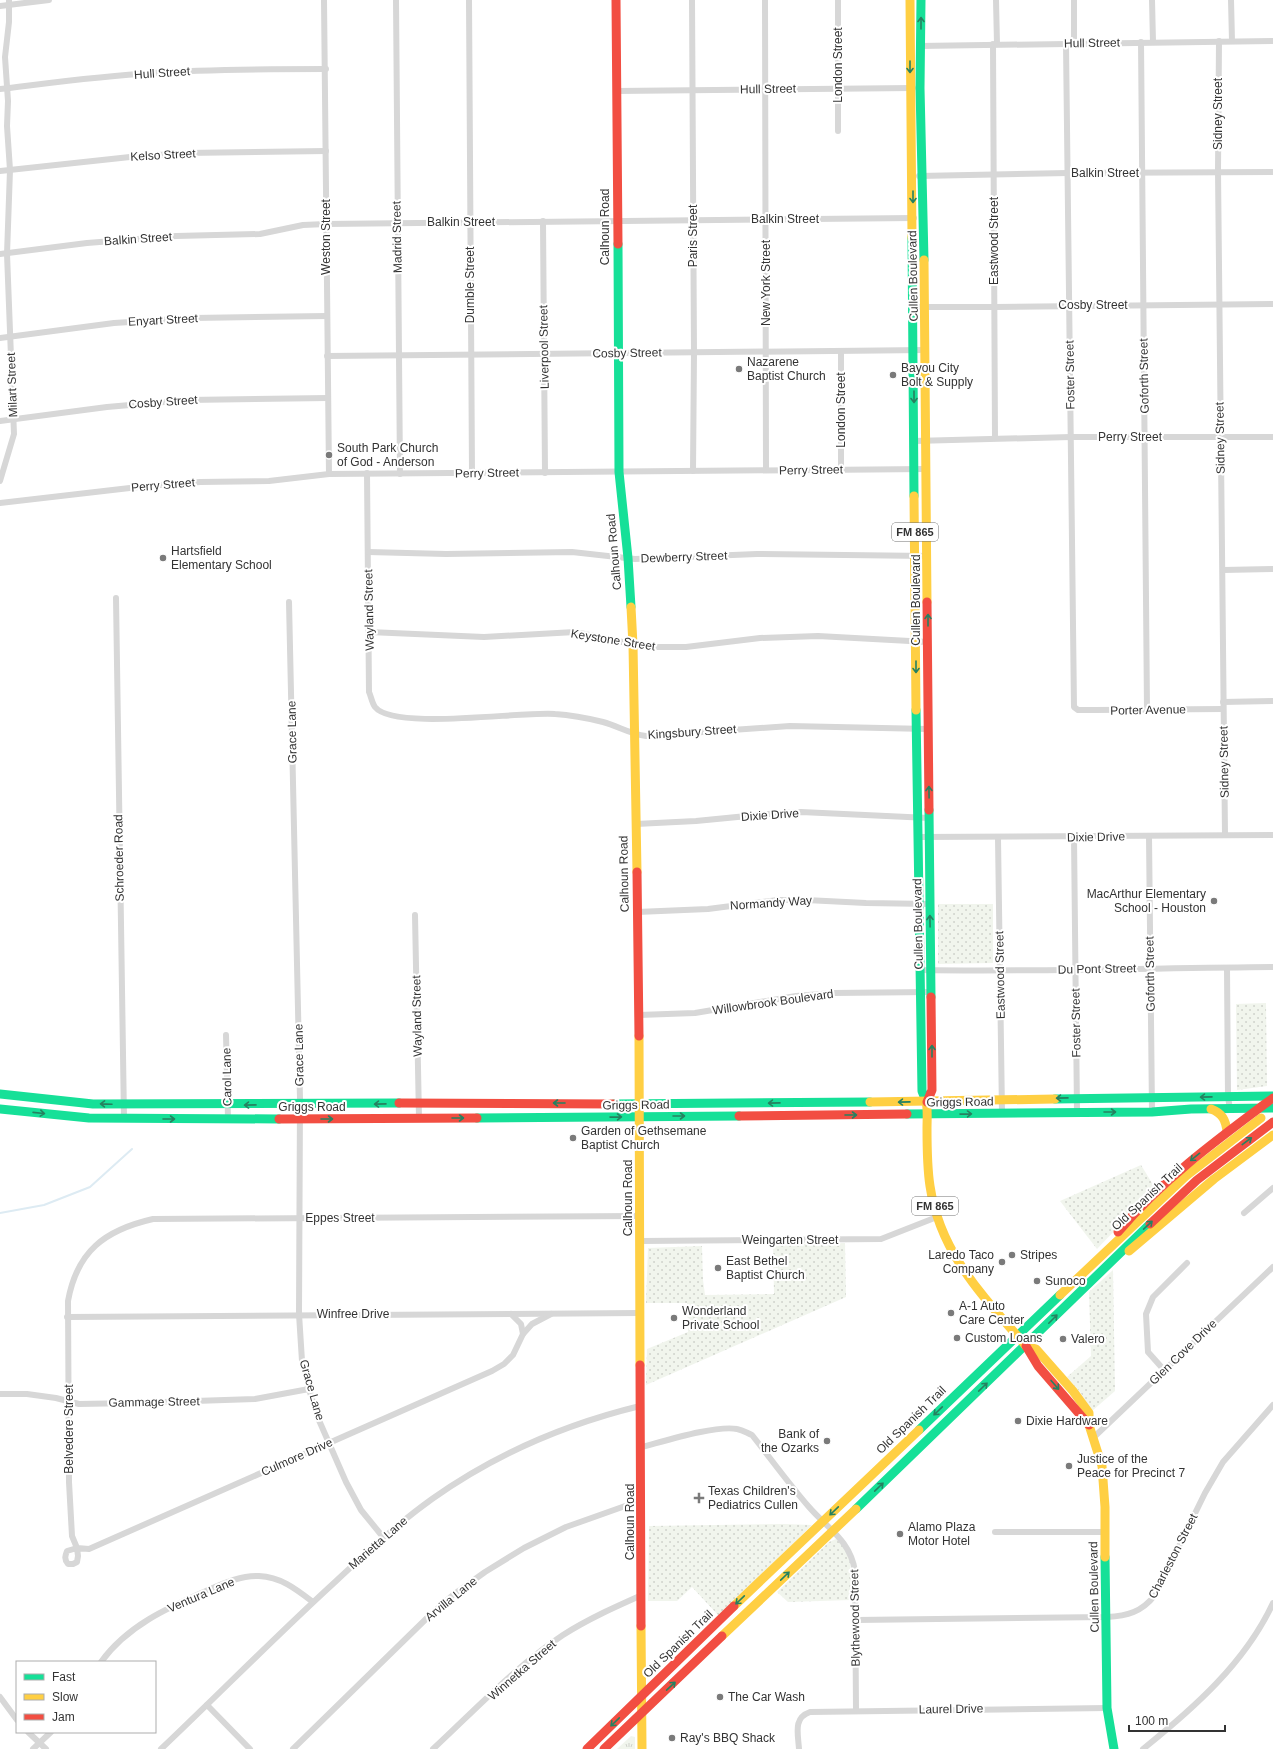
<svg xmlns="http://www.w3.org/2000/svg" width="1273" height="1749" font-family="Arial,sans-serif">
  <defs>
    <pattern id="grass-dots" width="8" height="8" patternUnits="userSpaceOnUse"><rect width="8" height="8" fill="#f1f5ed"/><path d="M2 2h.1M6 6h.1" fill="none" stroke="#cfd2cc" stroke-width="1.8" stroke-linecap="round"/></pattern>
    <pattern id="park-tufts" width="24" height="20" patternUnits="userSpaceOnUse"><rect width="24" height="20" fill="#f1f5ed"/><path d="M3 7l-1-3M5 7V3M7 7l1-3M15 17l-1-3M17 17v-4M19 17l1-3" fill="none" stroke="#cfd2cc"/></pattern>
  </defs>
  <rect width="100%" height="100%" fill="#fff"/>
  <g fill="url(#grass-dots)">
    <polygon points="938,904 993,904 993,963 938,964"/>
    <polygon points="1266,1003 1267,1086 1237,1090 1236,1004"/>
    <polygon points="1141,1165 1155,1188 1097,1249 1060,1201"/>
    <polygon points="845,1243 846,1297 646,1385 647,1349 688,1332 687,1303 646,1303 648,1248 702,1246 703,1280 705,1295 774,1294 773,1244"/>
    <polygon points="1113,1270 1115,1391 1092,1411 1080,1392 1067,1377 1091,1356 1089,1292"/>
    <polygon points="784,1524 812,1525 719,1616 692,1587 677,1601 648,1601 649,1526"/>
    <path d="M836,1539C855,1551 851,1581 851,1600L788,1602L777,1592L829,1542Z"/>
  </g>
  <polygon fill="url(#park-tufts)" points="631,1736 635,1737 635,1749 617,1749"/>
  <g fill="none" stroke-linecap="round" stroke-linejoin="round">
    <polyline stroke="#ddebf3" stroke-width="2" points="0,1213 44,1205 90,1187 132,1149"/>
    <g stroke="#d7d7d7" stroke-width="6">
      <polyline points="324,0 329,474"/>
      <polyline points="396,0 400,474"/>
      <polyline points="469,0 472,473"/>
      <polyline points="692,0 694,353 693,471"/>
      <polyline points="765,0 766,470"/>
      <polyline points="996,0 997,44"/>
      <polyline points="1074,0 1074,43"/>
      <polyline points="1152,0 1153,42"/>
      <polyline points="1231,0 1232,41"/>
      <polyline points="0,6 49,0"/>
      <polyline points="1219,41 1218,171 1225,835"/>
      <polyline points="1141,42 1147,710"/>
      <polyline points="993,44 995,438"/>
      <polyline points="1066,44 1074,707 1078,710 1094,710 1223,709"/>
      <polyline points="919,46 1273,41"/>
      <path d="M0,89C50,83 101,76 152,73C210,69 268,69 326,69"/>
      <polyline points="616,91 913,88"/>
      <polyline points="838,131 838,0"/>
      <polyline points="0,171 130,157 186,153 326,151"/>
      <polyline points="919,176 1068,173 1273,172"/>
      <polyline points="543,221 545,473"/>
      <polyline points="0,254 87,243 176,236 260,234 303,225 326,224 914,218"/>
      <polyline points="913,307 995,307 1273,304"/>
      <polyline points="0,338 114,323 193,318 327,316"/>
      <polyline points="841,351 841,469"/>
      <polyline points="327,356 926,350"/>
      <polyline points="0,421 107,407 187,400 328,398"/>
      <polyline points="914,441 1071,437 1273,437"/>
      <path d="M367,473L369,692C371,696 372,703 375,707C394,731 522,711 555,714C571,715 587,718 603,722C618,726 630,734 646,736L790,726L928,729"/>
      <polyline points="0,481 14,434 7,254 10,170 7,126 8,101 5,57 9,22 9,0"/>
      <polyline points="0,503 147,486 200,482 269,481 329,474 927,469"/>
      <polyline points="368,552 446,554 572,552 635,559 757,554 928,556"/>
      <polyline points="1223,570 1273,569"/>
      <polyline points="116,598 124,1119"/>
      <polyline points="289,602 300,1099 299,1314 302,1361 309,1389 318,1418 346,1482 361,1510 383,1537"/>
      <polyline points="369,632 484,637 575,632 646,647 686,647 760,638 818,636 928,642"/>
      <polyline points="1223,702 1273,701"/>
      <polyline points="636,824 696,821 768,814 801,812 929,818"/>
      <polyline points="1149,836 1152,1112"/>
      <polyline points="918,837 1273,835"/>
      <polyline points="1074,837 1077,1112"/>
      <polyline points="998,838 1002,1113"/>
      <polyline points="637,912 708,909 778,900 806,900 866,903 930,904"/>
      <polyline points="415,915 419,1118"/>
      <polyline points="1227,968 1228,1097 1230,1109"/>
      <path d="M920,970C1038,972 1155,968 1273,967"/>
      <polyline points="639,1015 695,1013 796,996 833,993 931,992"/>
      <polyline points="226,1035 228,1119"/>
      <polyline points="1244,1213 1273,1188"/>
      <polyline points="640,1241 881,1239 937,1217"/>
      <polyline points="511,1314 521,1324 523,1334"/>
      <path d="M551,1314L532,1324L523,1334L513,1355L504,1364L492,1371L89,1549L77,1548L67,1551C65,1556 64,1559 68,1564H73L77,1562L78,1556L77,1548L72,1536L69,1482L68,1301C77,1251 105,1230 153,1219L639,1216"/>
      <polyline points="67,1317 639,1313"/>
      <polyline points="1164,1370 1148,1352 1146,1314 1153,1297 1187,1263"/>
      <polyline points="0,1394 27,1394 56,1398 79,1404 134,1403 255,1399 309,1389"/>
      <polyline points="1093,1438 1273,1267"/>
      <path d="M642,1447C665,1441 716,1425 737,1429C743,1430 747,1433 752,1435C771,1459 789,1484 809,1507C828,1529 850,1540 855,1571L856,1710"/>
      <polyline points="995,1532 1105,1532"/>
      <path d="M856,1620L1107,1617C1127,1616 1142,1612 1155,1595L1205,1493L1223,1462L1273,1405"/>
      <path d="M101,1662C127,1626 167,1608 206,1591C222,1584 241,1575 259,1576C281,1577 296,1589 313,1602"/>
      <polyline points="0,1697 17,1720"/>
      <polyline points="207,1705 250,1749"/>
      <polyline points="28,1732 46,1749"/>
      <polyline points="33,1749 51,1732"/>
      <path d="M161,1749C219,1694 276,1636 335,1582C366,1553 397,1524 432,1499C494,1455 566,1424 640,1406"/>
      <polyline points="293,1749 428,1617 453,1595 485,1572 524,1548 566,1527 642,1500"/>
      <path d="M433,1749C475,1710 516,1666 563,1635C588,1619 615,1607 642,1595"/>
      <path d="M799,1749C798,1733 793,1718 810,1712L1107,1708"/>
      <path d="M1143,1749C1194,1708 1245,1663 1273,1603"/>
    </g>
    <g stroke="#16e098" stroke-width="9">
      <polyline points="921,0 920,88 924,260"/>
      <polyline points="912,238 914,496"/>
      <polyline points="618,244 619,472 628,558 631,607"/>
      <polyline points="916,710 922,1091 926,1101"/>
      <polyline points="929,810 931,997"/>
      <polyline points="0,1094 93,1104 399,1103"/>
      <polyline points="1055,1099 1273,1096"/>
      <polyline points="614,1104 870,1102"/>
      <polyline points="0,1109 89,1118 279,1119"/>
      <polyline points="907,1114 1152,1112 1191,1109 1273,1108"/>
      <polyline points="477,1118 739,1116"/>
      <polyline points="919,1430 1060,1295"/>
      <polyline points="856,1509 1150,1224"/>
      <polyline points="1105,1557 1107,1708 1114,1749"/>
    </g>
    <g stroke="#ffcf43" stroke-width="9">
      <polyline points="910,0 912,238"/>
      <polyline points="924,260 927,602"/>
      <polyline points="914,496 916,710"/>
      <polyline points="631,607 633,645 637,872"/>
      <polyline points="639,1036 640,1365"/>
      <path d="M926,1101C928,1110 927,1119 927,1128C927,1148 927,1167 930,1186C940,1254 984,1297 1026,1346"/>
      <polyline points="870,1102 1055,1099"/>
      <path d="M1211,1109C1222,1113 1226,1120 1227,1132"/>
      <polyline points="1129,1251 1214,1179 1273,1135"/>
      <polyline points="1060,1295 1186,1176 1261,1118"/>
      <polyline points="1026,1346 1036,1349 1073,1391 1089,1413 1089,1425 1102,1466 1105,1507 1105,1557"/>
      <polyline points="734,1606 919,1430"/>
      <polyline points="641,1626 642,1749"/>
      <polyline points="722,1636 856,1509"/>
    </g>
    <g stroke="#f24e42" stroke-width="9">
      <polyline points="616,0 618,244"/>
      <polyline points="927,602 929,810"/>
      <polyline points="637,872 639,1036"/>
      <polyline points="927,1102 932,1090 931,997"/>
      <polyline points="399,1103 614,1104"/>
      <polyline points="739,1116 907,1114"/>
      <polyline points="279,1119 477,1118"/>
      <polyline points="1150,1224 1197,1180 1273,1122"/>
      <path d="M1118,1232C1163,1179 1218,1139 1273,1098"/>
      <polyline points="1026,1346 1038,1366 1089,1425"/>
      <polyline points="640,1365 641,1626"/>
      <polyline points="587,1749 734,1606"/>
      <polyline points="604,1749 722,1636"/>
    </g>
  </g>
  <defs><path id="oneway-shaft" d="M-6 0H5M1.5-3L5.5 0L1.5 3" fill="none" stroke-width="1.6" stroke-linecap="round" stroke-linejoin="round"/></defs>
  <g stroke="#268160">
    <use href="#oneway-shaft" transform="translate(921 23) rotate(-90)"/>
    <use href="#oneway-shaft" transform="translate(910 67) rotate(90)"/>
    <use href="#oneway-shaft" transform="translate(913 197) rotate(90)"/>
    <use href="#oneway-shaft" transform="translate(914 397) rotate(90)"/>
    <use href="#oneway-shaft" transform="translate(928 620) rotate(-90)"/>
    <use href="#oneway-shaft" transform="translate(916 667) rotate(90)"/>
    <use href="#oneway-shaft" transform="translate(929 792) rotate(-91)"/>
    <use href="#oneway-shaft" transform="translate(930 921) rotate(-91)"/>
    <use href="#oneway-shaft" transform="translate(932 1051) rotate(-90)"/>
    <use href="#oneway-shaft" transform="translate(1206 1097) rotate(179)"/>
    <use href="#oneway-shaft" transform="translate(1062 1098) rotate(179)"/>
    <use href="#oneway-shaft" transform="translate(904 1102) rotate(179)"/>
    <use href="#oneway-shaft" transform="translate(559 1103) rotate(-180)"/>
    <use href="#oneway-shaft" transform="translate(774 1103) rotate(179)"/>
    <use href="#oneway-shaft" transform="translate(106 1104) rotate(-178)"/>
    <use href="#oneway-shaft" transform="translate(380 1104) rotate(179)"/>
    <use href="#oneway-shaft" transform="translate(250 1105) rotate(179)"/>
    <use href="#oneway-shaft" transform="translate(1110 1112)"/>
    <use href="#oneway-shaft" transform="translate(39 1113) rotate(6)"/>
    <use href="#oneway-shaft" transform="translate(966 1114) rotate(-1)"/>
    <use href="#oneway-shaft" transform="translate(851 1115)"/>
    <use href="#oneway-shaft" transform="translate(679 1116)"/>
    <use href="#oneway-shaft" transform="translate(616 1117) rotate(-1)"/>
    <use href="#oneway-shaft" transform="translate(458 1118)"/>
    <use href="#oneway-shaft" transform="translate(169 1119)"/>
    <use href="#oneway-shaft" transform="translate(327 1119)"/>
    <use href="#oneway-shaft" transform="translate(1247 1141) rotate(-37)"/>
    <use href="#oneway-shaft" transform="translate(1195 1157) rotate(141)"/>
    <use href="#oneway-shaft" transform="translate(1148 1225) rotate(-43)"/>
    <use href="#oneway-shaft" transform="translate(1053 1319) rotate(-45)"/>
    <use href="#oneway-shaft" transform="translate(1055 1385) rotate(49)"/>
    <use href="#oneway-shaft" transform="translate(983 1387) rotate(-44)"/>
    <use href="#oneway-shaft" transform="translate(938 1411) rotate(136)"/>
    <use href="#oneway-shaft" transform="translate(879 1487) rotate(-44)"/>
    <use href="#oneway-shaft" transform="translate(834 1511) rotate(136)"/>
    <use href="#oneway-shaft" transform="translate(785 1576) rotate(-44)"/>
    <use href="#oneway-shaft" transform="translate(740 1600) rotate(136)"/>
    <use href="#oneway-shaft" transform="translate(671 1686) rotate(-43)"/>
    <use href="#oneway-shaft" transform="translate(615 1722) rotate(136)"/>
  </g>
  <g fill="#7a7a7a" stroke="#fff" stroke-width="1.5">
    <circle cx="739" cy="369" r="4"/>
    <circle cx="893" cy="375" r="4"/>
    <circle cx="329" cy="455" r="4"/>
    <circle cx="163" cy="558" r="4"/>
    <circle cx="1214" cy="901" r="4"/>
    <circle cx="573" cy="1138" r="4"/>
    <circle cx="1012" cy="1255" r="4"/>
    <circle cx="1002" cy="1262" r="4"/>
    <circle cx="718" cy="1268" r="4"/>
    <circle cx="1037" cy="1281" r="4"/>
    <circle cx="951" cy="1313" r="4"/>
    <circle cx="674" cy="1318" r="4"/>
    <circle cx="957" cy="1338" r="4"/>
    <circle cx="1063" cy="1339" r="4"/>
    <circle cx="1018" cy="1421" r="4"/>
    <circle cx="827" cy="1441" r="4"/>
    <circle cx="1069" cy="1466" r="4"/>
    <path d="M697 1492h4v4h4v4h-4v4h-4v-4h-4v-4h4z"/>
    <circle cx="900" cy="1534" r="4"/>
    <circle cx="720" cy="1697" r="4"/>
    <circle cx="672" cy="1738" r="4"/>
  </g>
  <g text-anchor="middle" stroke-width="4" stroke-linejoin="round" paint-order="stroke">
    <g fill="#fff" stroke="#707070" stroke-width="1">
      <rect x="892" y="523" width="46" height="18" rx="3"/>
      <rect x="912" y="1197" width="46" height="18" rx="3"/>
    </g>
    <g font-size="11" font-weight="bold" fill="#333">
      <text x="915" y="536">FM 865</text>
      <text x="935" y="1210">FM 865</text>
    </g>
    <g font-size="12" fill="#333" stroke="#fff">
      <text transform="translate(1092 43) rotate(-1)" y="4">Hull Street</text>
      <text transform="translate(838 65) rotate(-90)" y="4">London Street</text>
      <text transform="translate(162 73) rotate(-4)" y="4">Hull Street</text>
      <text transform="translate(768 89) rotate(-1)" y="4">Hull Street</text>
      <text transform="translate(1218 114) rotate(-90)" y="4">Sidney Street</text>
      <text transform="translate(163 155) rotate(-3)" y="4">Kelso Street</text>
      <text x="1105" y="177">Balkin Street</text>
      <text x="785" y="223">Balkin Street</text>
      <text x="461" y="226">Balkin Street</text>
      <text transform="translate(605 227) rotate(-90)" y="4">Calhoun Road</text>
      <text transform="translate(693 236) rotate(-90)" y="4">Paris Street</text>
      <text transform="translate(326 237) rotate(-90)" y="4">Weston Street</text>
      <text transform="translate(397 237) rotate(-91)" y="4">Madrid Street</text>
      <text transform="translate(138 239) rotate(-4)" y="4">Balkin Street</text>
      <text transform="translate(994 241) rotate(-90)" y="4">Eastwood Street</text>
      <text transform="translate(913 276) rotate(-91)" y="4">Cullen Boulevard</text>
      <text transform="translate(766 283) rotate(-90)" y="4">New York Street</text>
      <text transform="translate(470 285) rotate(-90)" y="4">Dumble Street</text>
      <text x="1093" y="309">Cosby Street</text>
      <text transform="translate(163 320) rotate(-3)" y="4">Enyart Street</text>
      <text transform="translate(544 347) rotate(-91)" y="4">Liverpool Street</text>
      <text transform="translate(627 353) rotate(-1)" y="4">Cosby Street</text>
      <text transform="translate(1070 375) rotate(-91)" y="4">Foster Street</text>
      <text transform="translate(1144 376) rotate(-91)" y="4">Goforth Street</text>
      <text transform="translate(12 385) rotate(-92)" y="4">Milart Street</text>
      <text transform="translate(163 402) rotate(-4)" y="4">Cosby Street</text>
      <text transform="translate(841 410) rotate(-90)" y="4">London Street</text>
      <text x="1130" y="441">Perry Street</text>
      <text transform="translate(1220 438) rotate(-91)" y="4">Sidney Street</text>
      <text transform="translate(811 470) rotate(-1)" y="4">Perry Street</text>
      <text transform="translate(487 473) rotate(-1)" y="4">Perry Street</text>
      <text transform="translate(163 485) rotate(-5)" y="4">Perry Street</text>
      <text transform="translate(614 552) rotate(-95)" y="4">Calhoun Road</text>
      <text transform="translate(684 557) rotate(-2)" y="4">Dewberry Street</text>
      <text transform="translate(916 600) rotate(-90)" y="4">Cullen Boulevard</text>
      <text transform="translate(369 610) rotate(-91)" y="4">Wayland Street</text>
      <text transform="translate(613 640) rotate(9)" y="4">Keystone Street</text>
      <text transform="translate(1148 710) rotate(-1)" y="4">Porter Avenue</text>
      <text transform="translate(292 732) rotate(-91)" y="4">Grace Lane</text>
      <text transform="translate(692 732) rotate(-4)" y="4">Kingsbury Street</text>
      <text transform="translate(1224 762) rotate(-91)" y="4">Sidney Street</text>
      <text transform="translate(770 815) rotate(-4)" y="4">Dixie Drive</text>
      <text transform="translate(1096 837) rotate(-1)" y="4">Dixie Drive</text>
      <text transform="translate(119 858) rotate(-91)" y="4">Schroeder Road</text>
      <text transform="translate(624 874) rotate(-91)" y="4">Calhoun Road</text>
      <text transform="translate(771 903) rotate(-4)" y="4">Normandy Way</text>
      <text transform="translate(918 924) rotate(-91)" y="4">Cullen Boulevard</text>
      <text transform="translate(1097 969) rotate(-1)" y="4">Du Pont Street</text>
      <text transform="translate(1150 974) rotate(-91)" y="4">Goforth Street</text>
      <text transform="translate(1000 975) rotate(-91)" y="4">Eastwood Street</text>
      <text transform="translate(773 1002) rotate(-8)" y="4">Willowbrook Boulevard</text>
      <text transform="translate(417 1016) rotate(-91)" y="4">Wayland Street</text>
      <text transform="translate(1076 1023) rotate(-91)" y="4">Foster Street</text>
      <text transform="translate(299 1055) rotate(-91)" y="4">Grace Lane</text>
      <text transform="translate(227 1077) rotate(-91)" y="4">Carol Lane</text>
      <text transform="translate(960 1102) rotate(-1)" y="4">Griggs Road</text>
      <text transform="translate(636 1105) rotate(-1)" y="4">Griggs Road</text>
      <text x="312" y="1111">Griggs Road</text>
      <text transform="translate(1147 1197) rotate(-43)" y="4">Old Spanish Trail</text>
      <text transform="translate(628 1198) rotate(-90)" y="4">Calhoun Road</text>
      <text x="340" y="1222">Eppes Street</text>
      <text x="790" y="1244">Weingarten Street</text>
      <text x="353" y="1318">Winfree Drive</text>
      <text transform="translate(1183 1352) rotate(-44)" y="4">Glen Cove Drive</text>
      <text transform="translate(312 1390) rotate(74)" y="4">Grace Lane</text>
      <text transform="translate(154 1402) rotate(-1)" y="4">Gammage Street</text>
      <text transform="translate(911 1420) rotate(-44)" y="4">Old Spanish Trail</text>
      <text transform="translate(69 1429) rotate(-90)" y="4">Belvedere Street</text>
      <text transform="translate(297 1457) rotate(-24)" y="4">Culmore Drive</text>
      <text transform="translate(630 1522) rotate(-90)" y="4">Calhoun Road</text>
      <text transform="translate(378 1543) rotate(-41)" y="4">Marietta Lane</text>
      <text transform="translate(1173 1556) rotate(-63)" y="4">Charleston Street</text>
      <text transform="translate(1094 1587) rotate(-91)" y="4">Cullen Boulevard</text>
      <text transform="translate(201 1595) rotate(-23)" y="4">Ventura Lane</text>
      <text transform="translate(451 1599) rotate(-39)" y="4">Arvilla Lane</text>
      <text transform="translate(855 1618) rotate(-91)" y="4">Blythewood Street</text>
      <text transform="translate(678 1644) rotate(-44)" y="4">Old Spanish Trail</text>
      <text transform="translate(522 1670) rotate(-41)" y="4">Winnetka Street</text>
      <text transform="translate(951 1709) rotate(-1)" y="4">Laurel Drive</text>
    </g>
    <g font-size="12" fill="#333" stroke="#fff" text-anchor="start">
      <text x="747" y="366">Nazarene<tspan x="747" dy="14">Baptist Church</tspan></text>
      <text x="901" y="372">Bayou City<tspan x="901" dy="14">Bolt &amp; Supply</tspan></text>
      <text x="337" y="452">South Park Church<tspan x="337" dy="14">of God - Anderson</tspan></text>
      <text x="171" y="555">Hartsfield<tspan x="171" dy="14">Elementary School</tspan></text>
      <text x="1206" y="898" text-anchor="end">MacArthur Elementary<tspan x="1206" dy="14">School - Houston</tspan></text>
      <text x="581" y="1135">Garden of Gethsemane<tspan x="581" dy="14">Baptist Church</tspan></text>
      <text x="994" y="1259" text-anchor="end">Laredo Taco<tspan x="994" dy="14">Company</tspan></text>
      <text x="1020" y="1259">Stripes</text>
      <text x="726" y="1265">East Bethel<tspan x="726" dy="14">Baptist Church</tspan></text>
      <text x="1045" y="1285">Sunoco</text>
      <text x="959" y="1310">A-1 Auto<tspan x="959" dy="14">Care Center</tspan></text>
      <text x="682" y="1315">Wonderland<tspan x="682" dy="14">Private School</tspan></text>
      <text x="965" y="1342">Custom Loans</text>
      <text x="1071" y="1343">Valero</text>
      <text x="1026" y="1425">Dixie Hardware</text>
      <text x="819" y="1438" text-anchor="end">Bank of<tspan x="819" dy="14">the Ozarks</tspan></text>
      <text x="1077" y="1463">Justice of the<tspan x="1077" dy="14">Peace for Precinct 7</tspan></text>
      <text x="708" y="1495">Texas Children's<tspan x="708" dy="14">Pediatrics Cullen</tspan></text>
      <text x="908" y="1531">Alamo Plaza<tspan x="908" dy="14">Motor Hotel</tspan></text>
      <text x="728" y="1701">The Car Wash</text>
      <text x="680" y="1742">Ray's BBQ Shack</text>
    </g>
  </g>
  <rect x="16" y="1661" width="140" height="72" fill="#ffffff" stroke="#adadad"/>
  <rect x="24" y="1674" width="20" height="6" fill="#16e098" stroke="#adadad"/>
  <text x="52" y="1681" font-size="12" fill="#333333">Fast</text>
  <rect x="24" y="1694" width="20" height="6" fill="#ffcf43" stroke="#adadad"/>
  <text x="52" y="1701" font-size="12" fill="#333333">Slow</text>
  <rect x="24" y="1714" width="20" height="6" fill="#f24e42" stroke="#adadad"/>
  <text x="52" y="1721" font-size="12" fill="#333333">Jam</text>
  <path d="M1129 1725v6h96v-6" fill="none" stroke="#333333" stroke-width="2"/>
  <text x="1135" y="1725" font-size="12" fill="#333333" stroke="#ffffff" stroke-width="3" paint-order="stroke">100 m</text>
</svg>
